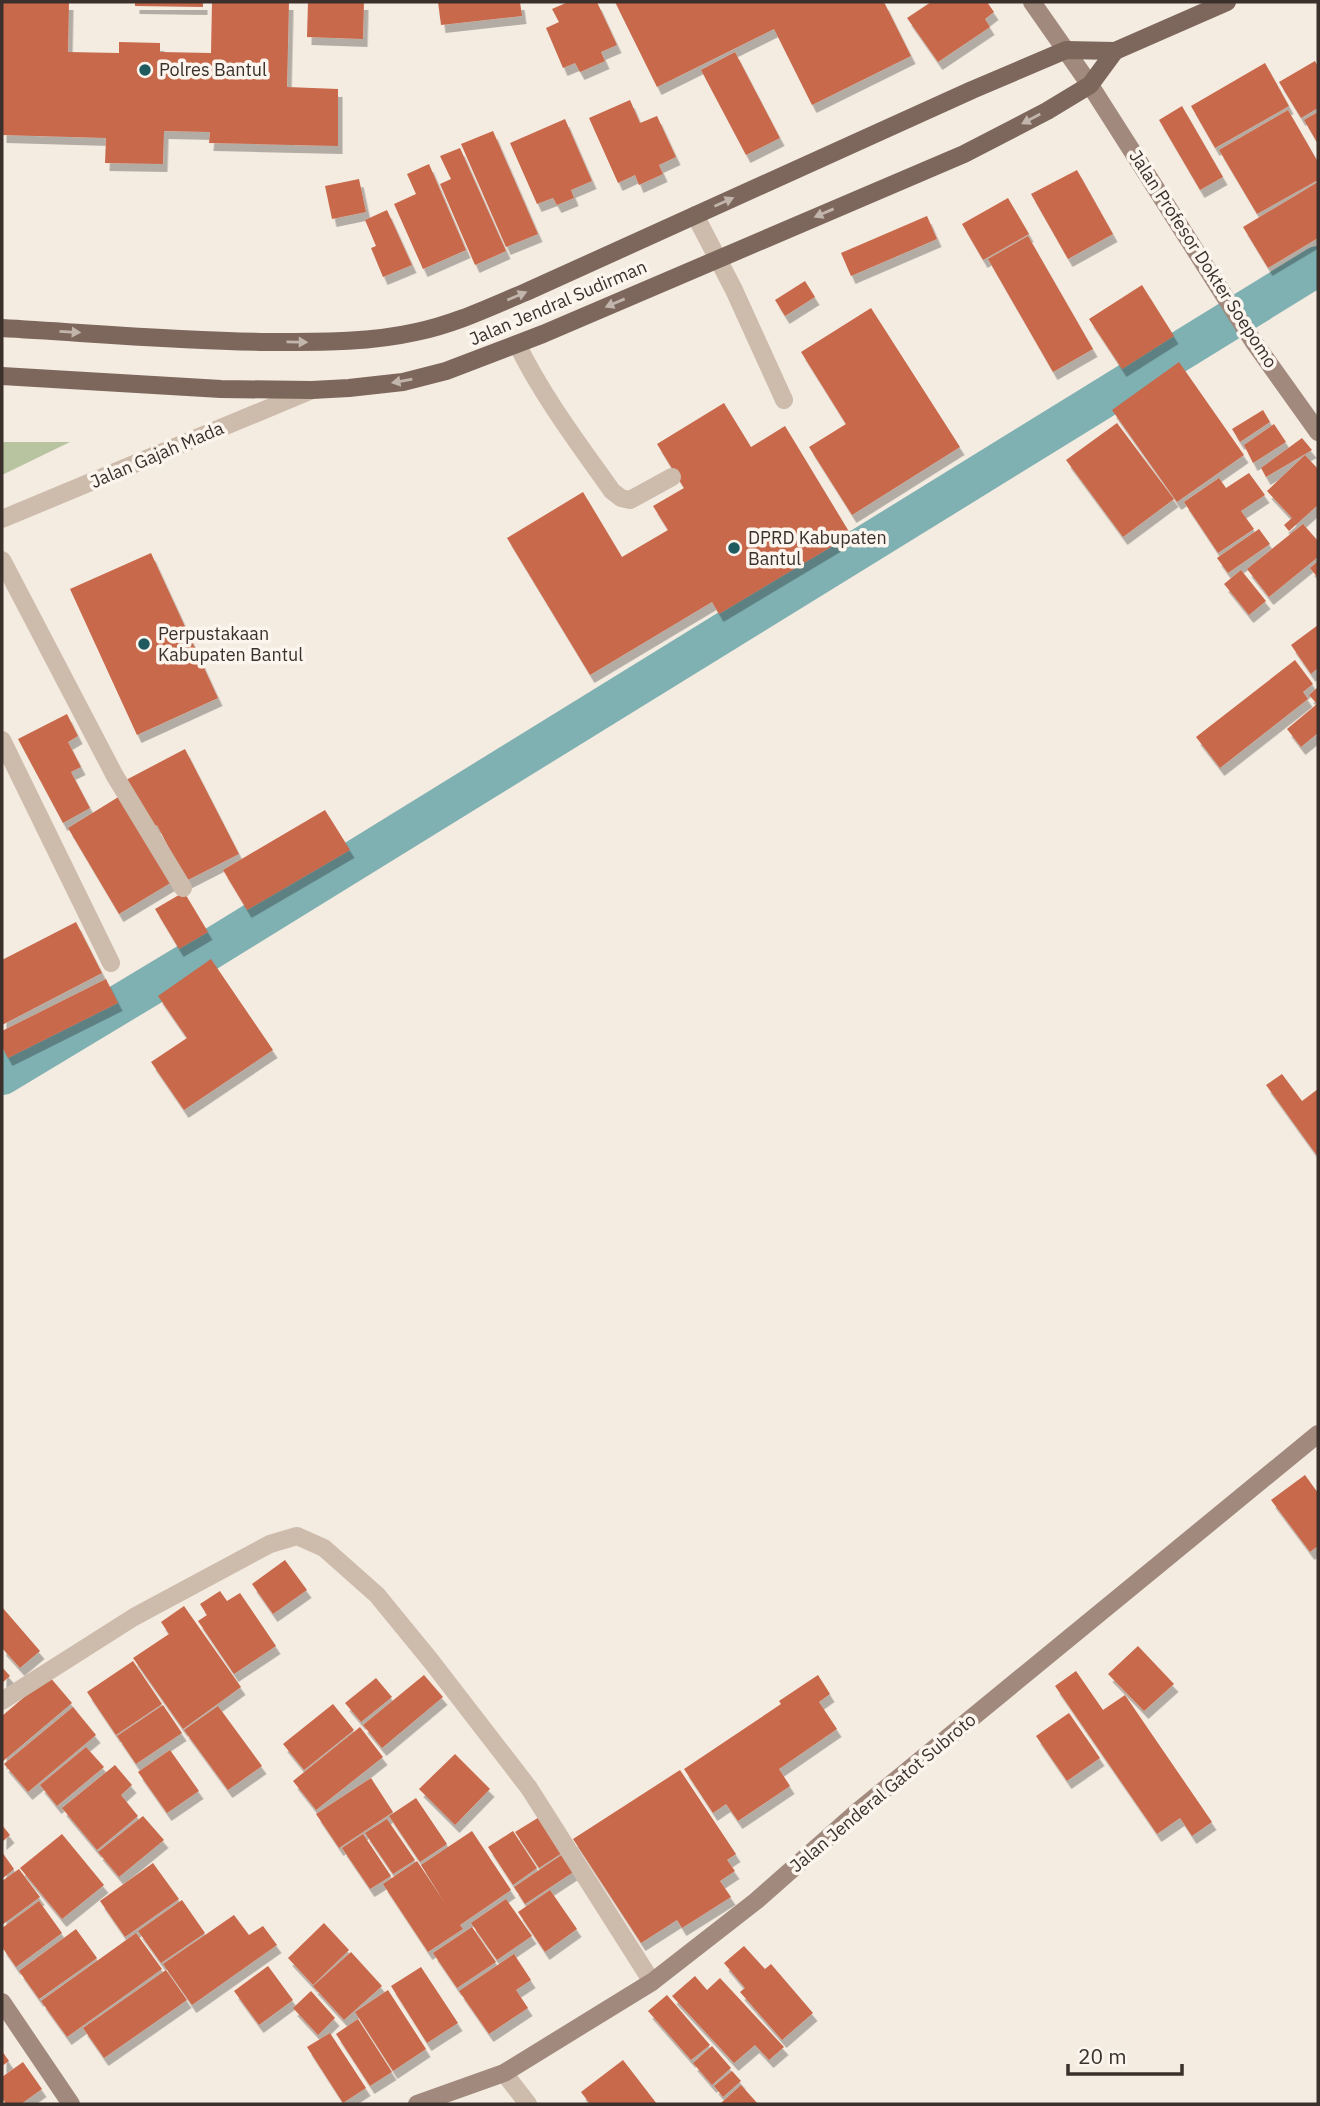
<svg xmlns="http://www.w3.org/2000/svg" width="1320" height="2106" font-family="'IBM Plex Sans',sans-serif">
  <defs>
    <filter id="shadow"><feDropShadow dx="4.5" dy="8" stdDeviation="0" flood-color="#0004"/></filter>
  </defs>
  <rect width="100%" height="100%" fill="#f4ebe1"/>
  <polygon fill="#b8c4a0" points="2,442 70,442 2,475"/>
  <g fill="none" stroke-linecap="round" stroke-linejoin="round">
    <polyline stroke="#7fb0b2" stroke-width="40" points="2,1075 185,965 1318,266"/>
  </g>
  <g fill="#c8694b" filter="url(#shadow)">
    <polygon points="2,2 69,2 68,52 119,53 119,42 160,43 160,52 211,53 212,2 289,2 287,87 338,89 338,146 209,143 210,132 164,131 163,164 105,163 106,138 2,135"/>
    <polygon points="135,2 203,2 203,7 135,6"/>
    <polygon points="308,2 364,2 363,39 307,37"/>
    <polygon points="438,2 520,2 522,16 441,25"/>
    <polygon points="568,2 597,2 617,45 601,52 605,61 580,72 575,63 563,68 546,28 559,22 552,9"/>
    <polygon points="615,2 884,2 911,56 812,105 774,29 657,87"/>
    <polygon points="931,2 987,2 994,12 985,19 990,27 938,62 907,18"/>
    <polygon points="735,52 780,138 746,155 701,70"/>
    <polygon points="1315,61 1318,67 1318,108 1301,118 1279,82"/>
    <polygon points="1265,63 1289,106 1215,148 1191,106"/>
    <polygon points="630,100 640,123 657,116 676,157 659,165 663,174 639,185 635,175 618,183 589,118"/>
    <polygon points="1182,106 1223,177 1200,190 1159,120"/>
    <polygon points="1288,110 1318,162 1318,180 1257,214 1219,150"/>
    <polygon points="1318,112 1318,144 1304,120"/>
    <polygon points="565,119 592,181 571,190 574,198 557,205 553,198 537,204 510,143"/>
    <polygon points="493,131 538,234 506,247 461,144"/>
    <polygon points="460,148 506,251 475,265 440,184 451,179 440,156"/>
    <polygon points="429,164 466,250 423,269 394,204 416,194 407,174"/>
    <polygon points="1077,170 1113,234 1068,259 1031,194"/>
    <polygon points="359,179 366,212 332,219 325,186"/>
    <polygon points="1318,182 1318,238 1268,268 1243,227"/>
    <polygon points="1008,198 1029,234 983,260 962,224"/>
    <polygon points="387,210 412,265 383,277 371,248 376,246 365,220"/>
    <polygon points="927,216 937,239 851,276 841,253"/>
    <polygon points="1028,236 1093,349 1053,372 988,259"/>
    <polygon points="805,281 815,297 785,316 775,300"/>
    <polygon points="1142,285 1174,336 1122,369 1089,319"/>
    <polygon points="871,308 960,447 852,515 809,447 846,424 801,352"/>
    <polygon points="1179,362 1244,455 1177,502 1112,410"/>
    <polygon points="724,403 751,447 785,426 851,535 719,614 712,602 590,675 507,538 583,492 622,557 668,530 653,506 684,488 657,444"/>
    <polygon points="1263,410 1270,422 1240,442 1232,429"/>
    <polygon points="1117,423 1174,499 1123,537 1066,460"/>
    <polygon points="1274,424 1286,442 1253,463 1244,445"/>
    <polygon points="1302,438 1312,450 1266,477 1261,468"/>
    <polygon points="1305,455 1318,469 1318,505 1289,531 1284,525 1292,518 1267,491"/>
    <polygon points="1249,473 1265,495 1241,511 1254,529 1218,553 1184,502 1219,478 1226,488"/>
    <polygon points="1303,524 1318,541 1318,557 1269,597 1247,569"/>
    <polygon points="1259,529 1270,544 1228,573 1217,558"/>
    <polygon points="151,553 218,698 137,735 70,589"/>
    <polygon points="1318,561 1318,578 1310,568"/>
    <polygon points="1241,570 1266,601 1249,615 1224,584"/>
    <polygon points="1318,625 1318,668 1311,674 1291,645"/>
    <polygon points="1295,660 1313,684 1303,692 1308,699 1220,768 1196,737"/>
    <polygon points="1318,687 1318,733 1301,747 1287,729 1317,704 1309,695"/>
    <polygon points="67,714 78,736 68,742 81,767 71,772 90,808 63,823 18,739"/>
    <polygon points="185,749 239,854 186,881 157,825 152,828 126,780"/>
    <polygon points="120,796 172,882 119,914 68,828"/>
    <polygon points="325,810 350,850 247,910 223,870"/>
    <polygon points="184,892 208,932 179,949 155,909"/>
    <polygon points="76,922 102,973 2,1025 2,960"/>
    <polygon points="211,959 273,1050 184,1110 151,1062 187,1038 158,996"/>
    <polygon points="106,979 118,1003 8,1058 2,1047 2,1031"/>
    <polygon points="1282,1074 1302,1101 1318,1089 1318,1157 1266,1085"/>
    <polygon points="1305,1475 1318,1493 1318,1546 1310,1552 1271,1500"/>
    <polygon points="285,1560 307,1590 273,1614 252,1584"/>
    <polygon points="220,1591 227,1601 240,1593 276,1646 234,1674 198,1621 207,1615 200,1604"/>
    <polygon points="184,1606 241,1687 183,1729 133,1658 169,1634 161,1622"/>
    <polygon points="2,1607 40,1651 20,1668 2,1648"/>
    <polygon points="1138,1646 1174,1684 1144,1711 1108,1674"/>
    <polygon points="133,1661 162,1704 116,1735 87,1692"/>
    <polygon points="2,1667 10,1676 2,1683"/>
    <polygon points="1076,1671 1103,1710 1125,1695 1212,1822 1192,1836 1180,1818 1157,1834 1055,1686"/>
    <polygon points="424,1675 443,1697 382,1748 363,1725"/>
    <polygon points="818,1675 830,1694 819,1702 837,1729 779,1769 790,1786 738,1821 726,1804 713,1813 684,1769 781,1704 779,1701"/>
    <polygon points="49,1676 72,1703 2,1762 2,1716"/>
    <polygon points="376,1678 392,1697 361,1722 345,1703"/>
    <polygon points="333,1704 354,1730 304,1770 283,1744"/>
    <polygon points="163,1705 182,1733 136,1764 117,1736"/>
    <polygon points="218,1706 262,1766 228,1790 184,1730"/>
    <polygon points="73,1707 96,1735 28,1792 4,1764"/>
    <polygon points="1069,1713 1100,1758 1067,1781 1036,1736"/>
    <polygon points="360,1727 383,1757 316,1810 293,1781"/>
    <polygon points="86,1747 104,1767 57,1806 40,1785"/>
    <polygon points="170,1750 199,1791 167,1813 138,1772"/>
    <polygon points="455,1754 490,1789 455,1825 419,1789"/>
    <polygon points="115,1765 132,1785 121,1795 138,1816 97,1850 62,1808"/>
    <polygon points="680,1770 736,1854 727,1860 735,1871 720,1881 731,1897 682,1928 677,1920 641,1943 573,1839"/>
    <polygon points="371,1778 393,1812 339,1848 316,1814"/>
    <polygon points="416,1798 447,1844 420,1862 389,1816"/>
    <polygon points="143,1816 164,1840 119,1877 98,1852"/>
    <polygon points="541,1816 565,1851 539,1868 515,1832"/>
    <polygon points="387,1819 415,1860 393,1874 365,1833"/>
    <polygon points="2,1825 10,1835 2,1842"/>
    <polygon points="472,1831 511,1890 460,1925 463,1929 428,1952 383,1884 417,1861 445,1903 421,1865"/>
    <polygon points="513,1831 537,1868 513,1885 488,1847"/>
    <polygon points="62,1834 104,1885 62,1919 20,1868"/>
    <polygon points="363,1834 391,1876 370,1889 342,1848"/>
    <polygon points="2,1852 14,1869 2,1879"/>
    <polygon points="566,1852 578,1869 525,1904 514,1887"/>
    <polygon points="153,1863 179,1899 125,1937 100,1901"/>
    <polygon points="19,1869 40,1897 2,1925 2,1881"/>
    <polygon points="550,1890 577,1929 545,1952 518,1912"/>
    <polygon points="506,1899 532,1936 497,1960 471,1923"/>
    <polygon points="182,1900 205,1933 161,1963 138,1931"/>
    <polygon points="39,1901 62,1933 16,1967 2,1947 2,1928"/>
    <polygon points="234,1915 249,1935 263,1926 277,1945 192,2005 163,1964"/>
    <polygon points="324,1923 349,1950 313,1985 288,1958"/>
    <polygon points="472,1927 496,1962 457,1988 433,1953"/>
    <polygon points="76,1929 97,1958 39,1999 19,1971"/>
    <polygon points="136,1933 162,1969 67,2037 41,2001"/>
    <polygon points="744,1946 765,1969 771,1964 813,2013 782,2040 740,1992 745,1988 724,1963"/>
    <polygon points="351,1952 382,1986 344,2020 313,1986"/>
    <polygon points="514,1954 531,1980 516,1990 528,2008 489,2034 459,1991"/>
    <polygon points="268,1966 293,2000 259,2025 234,1991"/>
    <polygon points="421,1967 458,2023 427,2043 391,1986"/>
    <polygon points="166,1970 187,2000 104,2058 83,2028"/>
    <polygon points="695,1976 707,1990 720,1978 784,2047 769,2060 755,2045 734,2063 672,1996"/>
    <polygon points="388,1990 426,2049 393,2071 355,2012"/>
    <polygon points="311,1991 335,2018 318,2035 293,2008"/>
    <polygon points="667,1995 710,2045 691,2060 648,2011"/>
    <polygon points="358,2019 392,2072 370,2086 336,2034"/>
    <polygon points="330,2033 366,2088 343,2103 307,2047"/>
    <polygon points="712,2046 731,2068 712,2085 693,2063"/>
    <polygon points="2,2051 9,2061 2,2066"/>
    <polygon points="623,2060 657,2104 590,2104 581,2092"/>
    <polygon points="23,2062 42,2089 21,2104 6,2104 2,2098 2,2077"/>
    <polygon points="732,2071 741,2081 723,2097 714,2086"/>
    <polygon points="741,2085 758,2104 720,2104"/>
  </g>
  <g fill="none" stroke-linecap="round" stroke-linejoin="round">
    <g stroke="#cdbbac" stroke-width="18">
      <polyline points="695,215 734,290 784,400"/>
      <path d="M517,344C543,397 578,443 612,491L621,498L630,500L672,477"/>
    </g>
    <g stroke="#cdbbac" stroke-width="18">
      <polyline points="2,519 312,390"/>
      <polyline points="2,560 115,776 183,888"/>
      <polyline points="2,740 111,963"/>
      <polyline points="2,1701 134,1617 270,1544 297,1536 324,1548 377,1595 431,1661 529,1788 652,1982"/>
      <polyline points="504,2073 528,2104"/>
    </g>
    <g stroke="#a18a7d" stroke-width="18">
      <polyline points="1032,2 1090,85 1253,341 1318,432"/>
      <polyline points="2,2002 71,2104"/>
      <polyline points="417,2104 504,2073 652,1982 756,1901 857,1812 1318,1434"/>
    </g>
    <g stroke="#7d675c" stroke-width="18">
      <path d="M2,328C90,333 179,341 268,342C318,342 367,343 416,332C455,324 490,307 526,292L972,90L1066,50L1115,51L1227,2"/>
      <polyline points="2,376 221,389 312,390 349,388 403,382 446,371 543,334 964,154 1047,111 1090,85 1115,51"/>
    </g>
  </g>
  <defs><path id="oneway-solid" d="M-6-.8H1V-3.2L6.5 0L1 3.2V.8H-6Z" transform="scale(1.75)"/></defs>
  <g fill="#c2b5ac">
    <use href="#oneway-solid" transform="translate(1031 119) rotate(152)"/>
    <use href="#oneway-solid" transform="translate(724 202) rotate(-24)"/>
    <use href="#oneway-solid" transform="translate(824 213) rotate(157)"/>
    <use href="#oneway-solid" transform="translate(517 296) rotate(-23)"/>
    <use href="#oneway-solid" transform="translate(615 303) rotate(157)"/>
    <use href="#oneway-solid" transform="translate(70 332) rotate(3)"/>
    <use href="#oneway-solid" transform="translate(297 342) rotate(1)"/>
    <use href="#oneway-solid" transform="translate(402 381) rotate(170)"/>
  </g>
  <g fill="#1f5a5e" stroke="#fbf5ee" stroke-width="2.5">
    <circle cx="145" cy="70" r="7"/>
    <circle cx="734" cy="548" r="7"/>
    <circle cx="144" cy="644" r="7"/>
  </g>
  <g text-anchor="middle" stroke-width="7" stroke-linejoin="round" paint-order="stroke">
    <g font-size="18" fill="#3b302b" stroke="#fbf5ee" text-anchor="start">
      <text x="159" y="76">Polres Bantul</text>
      <text x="748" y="544">DPRD Kabupaten<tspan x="748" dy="21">Bantul</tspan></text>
      <text x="158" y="640">Perpustakaan<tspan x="158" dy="21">Kabupaten Bantul</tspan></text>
    </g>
    <g font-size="18" fill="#3b302b" stroke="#fbf5ee">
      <text transform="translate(1203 259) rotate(57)" y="6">Jalan Profesor Dokter Soepomo</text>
      <text transform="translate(558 303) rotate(-23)" y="6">Jalan Jendral Sudirman</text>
      <text transform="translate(157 455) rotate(-23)" y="6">Jalan Gajah Mada</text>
      <text transform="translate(883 1793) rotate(-40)" y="6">Jalan Jenderal Gatot Subroto</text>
    </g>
  </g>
  <rect width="1320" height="2106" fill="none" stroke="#3b302b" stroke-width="7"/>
  <path d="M1068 2064v10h114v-10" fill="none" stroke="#3b302b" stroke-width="3.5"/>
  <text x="1078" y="2064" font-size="21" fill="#3b302b" stroke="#fbf5ee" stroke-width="5" paint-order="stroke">20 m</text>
</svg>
